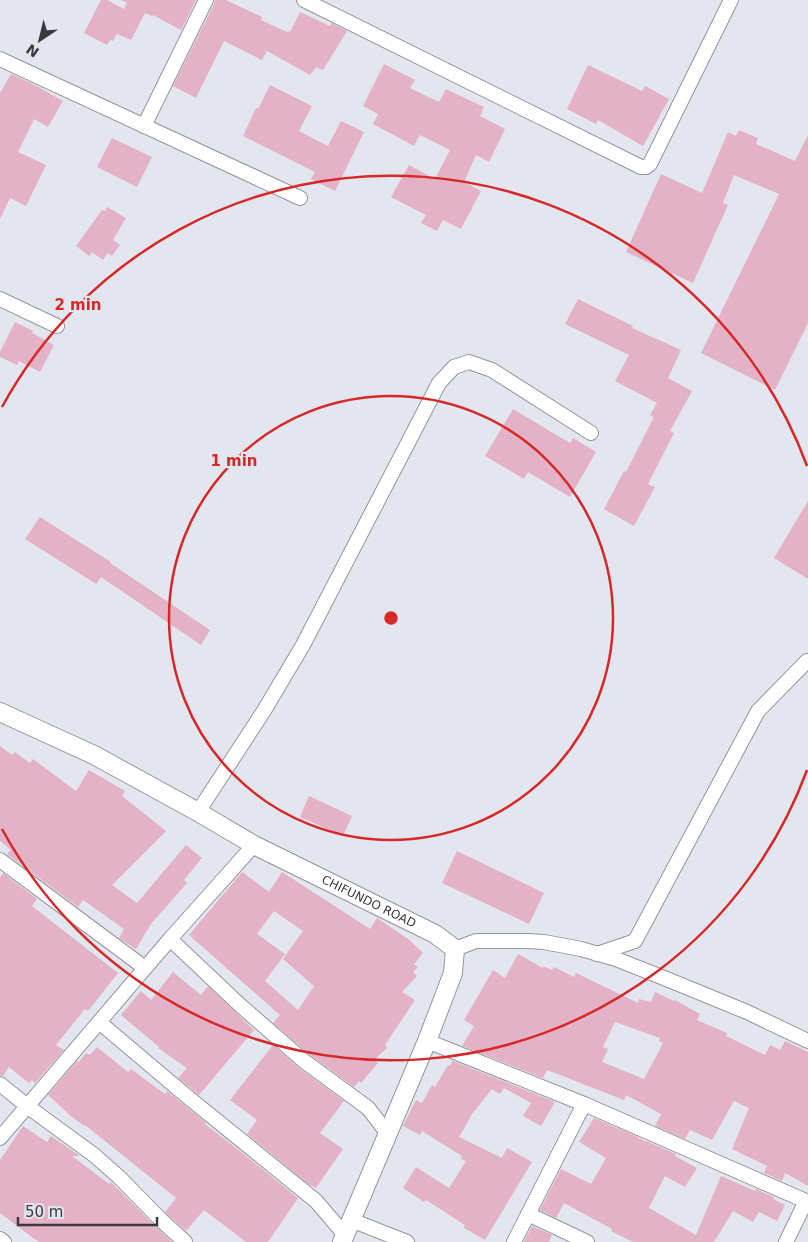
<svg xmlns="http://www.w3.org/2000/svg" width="808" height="1242" font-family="'DejaVu Sans',sans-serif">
  <rect width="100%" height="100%" fill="#e3e6ef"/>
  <g fill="#e4b2c6" fill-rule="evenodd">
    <polygon points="101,0 107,0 124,9 127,3 121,0 196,0 181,30 153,15 152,16 145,13 131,40 117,34 113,41 110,40 107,45 84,33"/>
    <polygon points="215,0 226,0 262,17 261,20 287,32 288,31 290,32 300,12 330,26 331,23 347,31 323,70 316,67 310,75 267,51 262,60 224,41 196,98 173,86 214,4"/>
    <polygon points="384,64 415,80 410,88 439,102 446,89 484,107 480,116 505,129 489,162 476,155 464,182 481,191 461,229 443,220 437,231 421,223 426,215 391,197 409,165 435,179 450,150 420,135 414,146 373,124 378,114 363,106"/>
    <polygon points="588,65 642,91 645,86 669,99 643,146 598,120 596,124 567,109"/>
    <polygon points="11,74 31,83 63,101 48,127 34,119 18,152 46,165 26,206 10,198 0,219 0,93"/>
    <polygon points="270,85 312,106 299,131 328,146 341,121 364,132 335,191 311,179 315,172 243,136 256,108 258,109"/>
    <polygon points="739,130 758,138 756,144 795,161 808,135 808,323 775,390 701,353 779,194 734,175 723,203 728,205 693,283 626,252 661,174 702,193 728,132 736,136"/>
    <polygon points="112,138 152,157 137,187 97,167"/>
    <polygon points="107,207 126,218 113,240 120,245 112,256 108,253 103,260 92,252 89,256 76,246 102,210 105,211"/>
    <polygon points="578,299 633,326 632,328 681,350 668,378 692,391 670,431 674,433 648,484 655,487 634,526 604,509 624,471 626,472 654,417 650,415 657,403 615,381 629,355 565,324"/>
    <polygon points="15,322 33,331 32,333 54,345 40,372 19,361 17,365 0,357 0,352"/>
    <polygon points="513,409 570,443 573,438 596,452 570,497 528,472 524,479 485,456"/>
    <polygon points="808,501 808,579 774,558"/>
    <polygon points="40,517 111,562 110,563 210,630 201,645 101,577 96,584 25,539"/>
    <polygon points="0,746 12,755 15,752 30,763 33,759 76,791 89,770 125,791 122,796 166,831 112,885 137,903 186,845 202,858 184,880 187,883 151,924 136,949 119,938 124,929 83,900 78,907 7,854 11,850 0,841"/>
    <polygon points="309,796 352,816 343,836 300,817"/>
    <polygon points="457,851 544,893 529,924 442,883"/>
    <path d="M242,872L269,892L282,872L370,929L377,918L408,939L423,953L414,964L418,967L413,972L417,976L402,992L415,1000L385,1045L387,1048L374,1060L378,1063L361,1083L359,1081L354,1087L309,1054L273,1023L280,1015L189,935ZM274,911L303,931L283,959L314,986L298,1010L265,981L285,954L257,934Z"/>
    <polygon points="3,873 37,899 32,906 118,973 88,1011 85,1009 56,1045 64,1050 35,1083 32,1080 29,1083 9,1067 3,1076 0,1075 0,878"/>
    <path d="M518,954L543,968V966L552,970L554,967L574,977L576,973L638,1003L639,999L651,1002L655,992L674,1001L675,1000L700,1014L697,1020L727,1033L726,1036L765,1055L770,1045L780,1050L785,1041L808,1052V1186L785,1173L782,1181L764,1173L767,1166L732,1149L749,1108L734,1101L712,1140L690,1130L685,1139L655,1126L661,1114L626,1095L624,1100L547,1070L543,1078L462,1046L474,1026L464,1020L493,970L505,978ZM615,1022L660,1038L659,1041L663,1043L644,1079L602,1062L608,1049L603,1047Z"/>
    <polygon points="173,972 201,995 208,986 254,1030 199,1095 178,1078 187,1068 158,1048 159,1047 121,1015 141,991 151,1000"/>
    <polygon points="273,1045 299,1068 344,1101 320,1133 343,1149 316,1188 308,1184 247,1134 257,1120 230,1100"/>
    <polygon points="97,1047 128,1072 131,1069 165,1094 167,1091 206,1123 205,1124 236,1148 298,1198 268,1242 246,1242 204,1210 186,1231 165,1212 176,1198 85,1125 84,1126 71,1116 48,1095 77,1061 79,1062 86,1053 90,1055"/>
    <polygon points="453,1061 555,1102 541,1126 523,1116 531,1103 504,1088 500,1094 492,1089 472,1114 459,1137 502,1158 507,1148 532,1162 485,1240 464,1228 465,1225 426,1200 424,1202 403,1188 416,1167 449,1188 466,1161 461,1159 462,1156 422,1131 420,1135 403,1126 416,1100 422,1103 432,1085 435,1087 448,1065 449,1066"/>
    <polygon points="594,1118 634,1135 646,1142 646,1141 676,1154 675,1156 697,1168 685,1187 665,1176 649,1208 696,1235 721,1176 755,1191 756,1189 774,1197 773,1199 785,1205 777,1221 759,1212 753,1222 733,1211 714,1242 633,1242 611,1231 612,1229 564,1203 556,1218 540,1210 561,1169 591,1184 606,1158 579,1142"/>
    <polygon points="23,1126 47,1142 51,1136 80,1156 72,1156 109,1184 111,1182 155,1226 172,1242 39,1242 29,1235 0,1213 0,1160"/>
    <polygon points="532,1226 552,1235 549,1242 524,1242"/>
  </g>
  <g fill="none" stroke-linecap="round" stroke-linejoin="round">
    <defs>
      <g id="minor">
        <polyline points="304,0 641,167 646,167 650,164 731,0"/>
        <polyline points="0,59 300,198"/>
        <polyline points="144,126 206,0"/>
        <polyline points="0,299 57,326"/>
        <polyline points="198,812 265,709 303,645 439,383 454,367 469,362 492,370 591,433"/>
        <polyline points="0,860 145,968"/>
        <polyline points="170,939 241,1006 304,1061 368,1108 388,1134"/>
        <polyline points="455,949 476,941 528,941 544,942 581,949 616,959 669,980 747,1012 808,1041"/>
        <polyline points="597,954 635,941 758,711 807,661 808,662"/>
        <polyline points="99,1022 189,1098 316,1201 345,1235"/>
        <polyline points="427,1041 584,1104 808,1202"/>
        <polyline points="0,1084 27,1106 94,1155 119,1177 161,1220 185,1242"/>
        <polyline points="0,1138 170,939 254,845"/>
        <polyline points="528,1214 587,1242"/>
        <polyline points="351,1220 407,1242"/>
        <polyline points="0,1239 4,1242"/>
        <polyline points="514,1242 584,1104"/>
        <polyline points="786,1242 806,1201"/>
      </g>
      <g id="tertiary">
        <path id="s1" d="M0,712L94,755L198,812L254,845L435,934L455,949L453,973L427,1041L342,1242"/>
      </g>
    </defs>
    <use href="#minor" stroke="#93959e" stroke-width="16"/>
    <use href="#tertiary" stroke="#93959e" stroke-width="20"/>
    <use href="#minor" stroke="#fff" stroke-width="14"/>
    <use href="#tertiary" stroke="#fff" stroke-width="18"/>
  </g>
  <g fill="none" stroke="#d62828" stroke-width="2.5">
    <circle cx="391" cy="618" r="222"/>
    <path d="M807 770A443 443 0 0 1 2 829M2 407A443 443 0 0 1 807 466"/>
  </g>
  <g text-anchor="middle" stroke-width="4.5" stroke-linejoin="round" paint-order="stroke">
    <g font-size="12" fill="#3a3a3e" stroke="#e3e6ef">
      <text dy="4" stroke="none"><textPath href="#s1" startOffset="415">CHIFUNDO ROAD</textPath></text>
    </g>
  </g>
  <circle cx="391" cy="618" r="8" fill="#d62828" stroke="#e3e6ef" stroke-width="2.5"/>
  <g font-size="15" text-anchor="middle" font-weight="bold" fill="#d62828" stroke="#e3e6ef" stroke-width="4.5" stroke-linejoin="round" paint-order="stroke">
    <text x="78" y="310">2 min</text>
    <text x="234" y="466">1 min</text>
  </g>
  <g transform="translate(40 40) rotate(215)" stroke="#e3e6ef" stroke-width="4" paint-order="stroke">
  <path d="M0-4L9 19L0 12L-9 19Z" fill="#3a3a3e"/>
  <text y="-8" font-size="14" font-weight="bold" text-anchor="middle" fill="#3a3a3e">N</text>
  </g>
  <path d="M18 1217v8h139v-8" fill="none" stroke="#3a3a3e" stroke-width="2.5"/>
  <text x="25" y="1217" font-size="15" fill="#3a3a3e" stroke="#e3e6ef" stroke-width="4" paint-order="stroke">50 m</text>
</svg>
